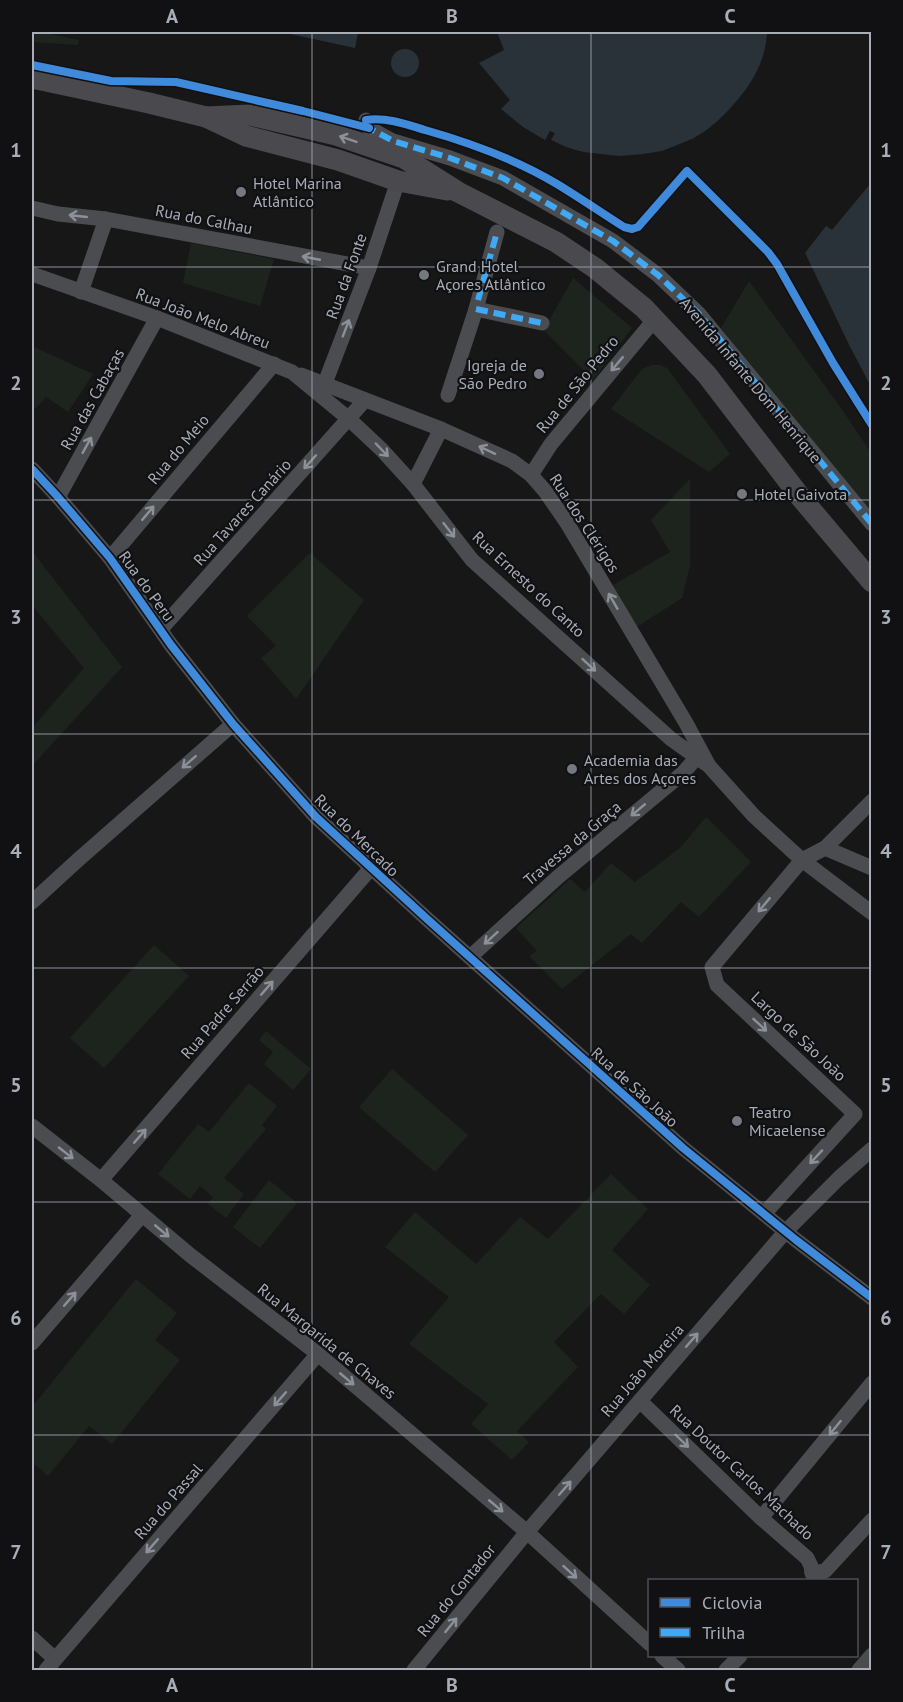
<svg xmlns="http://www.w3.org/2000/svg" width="903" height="1702" font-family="'PT Sans',sans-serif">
  <rect width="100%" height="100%" fill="#171717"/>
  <g fill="#1d241e">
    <polygon points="32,32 41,32 79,40 78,45 32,42"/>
    <polygon points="191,243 274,259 260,306 183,283"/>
    <polygon points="573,278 632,328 593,380 544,330"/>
    <polygon points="749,281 843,411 871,453 871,519 776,400 721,328"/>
    <polygon points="32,346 93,374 68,412 46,397 32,412"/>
    <polygon points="652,365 660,365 667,368 730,454 709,472 611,409 642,369"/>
    <polygon points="690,479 690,565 682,598 635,628 613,585 670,552 651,520"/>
    <polygon points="32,551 122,667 32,766 32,728 84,668 32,605"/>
    <polygon points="310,553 364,600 296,699 261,658 276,646 247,616"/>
    <polygon points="706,817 751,862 699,917 681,902 642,943 631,934 562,989 529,956 537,951 516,928 570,879 585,892 611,863 635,882 680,848"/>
    <polygon points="154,945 189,976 104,1068 70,1038"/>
    <polygon points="266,1031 311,1069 293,1090 264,1064 273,1052 259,1040"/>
    <polygon points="392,1069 468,1135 435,1172 359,1107"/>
    <polygon points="249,1083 277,1106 262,1125 266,1129 224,1178 244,1194 226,1218 208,1204 213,1197 200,1186 190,1199 158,1174 198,1124 209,1132"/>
    <polygon points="611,1174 648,1209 612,1250 650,1285 624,1314 601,1294 554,1342 578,1367 517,1431 529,1442 512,1460 471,1424 488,1404 409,1344 449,1297 385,1247 415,1212 476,1264 520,1217 548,1239"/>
    <polygon points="269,1180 297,1203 260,1248 233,1227"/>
    <polygon points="136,1279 177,1313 155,1340 180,1360 112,1444 89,1426 48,1476 32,1462 32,1407"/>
  </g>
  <g fill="#2a3239">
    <polygon points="281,32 384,32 376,34 358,33 355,48"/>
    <path d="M497,32H767C766,57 755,79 739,98C728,111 716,124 702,133C659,162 596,164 551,140L555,133L550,131L545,140L523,127L501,109L510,100L479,63L504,50Z"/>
    <circle cx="405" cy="63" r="14"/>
    <polygon points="871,183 871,387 849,345 805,253 826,226 832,230"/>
  </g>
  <g fill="#171717">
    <polygon points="692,139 694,141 662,154 643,157 619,159 582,155 566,151 550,142 551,140 567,148 583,152 619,156 643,154 662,151"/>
    <polygon points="805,253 849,345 871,387 872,390 869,388 846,346 803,255"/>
  </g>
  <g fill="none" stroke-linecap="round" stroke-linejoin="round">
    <g stroke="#4b4c50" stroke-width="15">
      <polyline points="366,120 369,128 393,141 450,158 503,178 613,241 658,275 699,314 872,524"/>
      <polyline points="32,208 58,214 106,219 369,268"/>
      <polyline points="32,274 157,318 292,372 349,419 382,450 413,484 472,560 671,739 709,766"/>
      <polyline points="81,292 106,219"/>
      <polyline points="476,309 542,323"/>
      <polyline points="301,375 441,429 512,461 531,475 545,491 567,523 686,723 709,766 754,816 802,860 872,913"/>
      <polyline points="325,383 369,268 398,181"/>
      <polyline points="448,395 476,309 497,232"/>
      <polyline points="32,469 58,497 110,558 171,645 233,724 316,817 426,918 683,1148 796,1240 872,1298"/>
      <polyline points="531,475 551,444 655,319"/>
      <polyline points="413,484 441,429"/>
      <polyline points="58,497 157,318"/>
      <polyline points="110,558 274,364"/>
      <polyline points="161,629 365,400"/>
      <polyline points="825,848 872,868"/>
      <polyline points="32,902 79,859 233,724"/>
      <polyline points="470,957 558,877 683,773 697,757"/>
      <polyline points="32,1126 101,1180 190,1255 318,1354 527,1532 650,1644"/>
      <polyline points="101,1180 371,868"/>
      <polyline points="764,1214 855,1114 717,985 712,967 802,860 825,848 872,801"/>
      <polyline points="32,1343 142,1215"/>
      <polyline points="640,1401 761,1518 807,1558 811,1566 812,1573"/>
      <polyline points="761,1518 872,1383"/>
      <polyline points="812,1573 825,1571 872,1520"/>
      <polyline points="32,1638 55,1659"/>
      <polyline points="662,1656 678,1670"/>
      <polyline points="46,1670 318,1354"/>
      <polyline points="414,1670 527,1532 785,1232 839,1178 872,1149"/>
      <polyline points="726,1670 740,1656"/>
      <polyline points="859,1670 872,1655"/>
    </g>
    <g stroke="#4a4a4e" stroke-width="21">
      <polyline points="32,78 149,103 206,117 246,136 338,160 398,181 447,190"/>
      <polyline points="206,117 250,115 336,135 404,158 458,192 556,242 595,268 644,308 707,375 802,499 872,582"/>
    </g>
    <g stroke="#3fa9f5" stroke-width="6" stroke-dasharray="12 6" stroke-linecap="butt">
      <polyline points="367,123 369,128 393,141 450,158 503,178 613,241 658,275 699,314 872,524"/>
      <polyline points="478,300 497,232"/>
      <polyline points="476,309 542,323"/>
    </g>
    <defs>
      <g id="cycleway">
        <polyline points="32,65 111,81 176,82 303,111 369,128"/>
        <path d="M366,120C386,117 406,124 425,130C471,143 517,160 557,184C580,198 602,213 624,227L632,229L638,227L687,171L768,252L777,264L833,363L872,425"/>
        <polyline points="32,469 58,497 110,558 171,645 233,724 316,817 426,918 683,1148 796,1240 872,1298"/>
      </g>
    </defs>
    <use href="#cycleway" stroke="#111113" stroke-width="11"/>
    <use href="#cycleway" stroke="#408adc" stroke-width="8"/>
  </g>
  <defs><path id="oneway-shaft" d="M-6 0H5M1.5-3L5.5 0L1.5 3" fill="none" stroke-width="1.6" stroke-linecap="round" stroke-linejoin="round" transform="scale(1.5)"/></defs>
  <use stroke="#8c8f98" href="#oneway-shaft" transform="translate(348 139) rotate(-161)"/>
  <g stroke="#8c9099">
    <use href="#oneway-shaft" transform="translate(78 216) rotate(-174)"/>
    <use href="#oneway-shaft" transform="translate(311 258) rotate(-169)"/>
    <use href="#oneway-shaft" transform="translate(346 328) rotate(-69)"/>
    <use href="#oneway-shaft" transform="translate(617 364) rotate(130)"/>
    <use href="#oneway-shaft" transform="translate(87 445) rotate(-61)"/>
    <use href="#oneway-shaft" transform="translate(382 450) rotate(46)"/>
    <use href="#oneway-shaft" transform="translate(487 450) rotate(-155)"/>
    <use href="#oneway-shaft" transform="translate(310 462) rotate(132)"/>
    <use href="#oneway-shaft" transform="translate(148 513) rotate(-50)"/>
    <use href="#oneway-shaft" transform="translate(449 530) rotate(52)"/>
    <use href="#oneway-shaft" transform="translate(613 601) rotate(-120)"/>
    <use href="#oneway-shaft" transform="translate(589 665) rotate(42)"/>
    <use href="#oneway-shaft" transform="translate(189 762) rotate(139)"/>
    <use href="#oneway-shaft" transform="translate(638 810) rotate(140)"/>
    <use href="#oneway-shaft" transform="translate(764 905) rotate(130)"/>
    <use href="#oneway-shaft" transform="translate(491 938) rotate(138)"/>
    <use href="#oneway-shaft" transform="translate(267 988) rotate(-49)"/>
    <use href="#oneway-shaft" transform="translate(760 1025) rotate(43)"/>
    <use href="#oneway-shaft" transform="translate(140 1136) rotate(-49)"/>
    <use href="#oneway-shaft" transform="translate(66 1153) rotate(38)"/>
    <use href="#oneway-shaft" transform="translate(816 1157) rotate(133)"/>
    <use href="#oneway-shaft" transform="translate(162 1231) rotate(40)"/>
    <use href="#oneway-shaft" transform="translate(70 1299) rotate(-49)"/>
    <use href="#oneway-shaft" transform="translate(692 1340) rotate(-49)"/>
    <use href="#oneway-shaft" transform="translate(347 1379) rotate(40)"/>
    <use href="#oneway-shaft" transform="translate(280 1399) rotate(131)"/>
    <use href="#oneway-shaft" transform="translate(835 1428) rotate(129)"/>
    <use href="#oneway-shaft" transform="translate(682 1441) rotate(44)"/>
    <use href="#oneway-shaft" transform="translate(565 1488) rotate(-49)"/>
    <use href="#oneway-shaft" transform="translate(496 1506) rotate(40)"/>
    <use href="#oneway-shaft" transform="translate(152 1546) rotate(131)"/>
    <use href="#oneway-shaft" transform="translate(570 1572) rotate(42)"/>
    <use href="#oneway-shaft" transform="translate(451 1625) rotate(-51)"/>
  </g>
  <path fill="none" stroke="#a8adb8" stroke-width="1.5" stroke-opacity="0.55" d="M312,32V1670M591,32V1670M32,267H872M32,500H872M32,734H872M32,968H872M32,1202H872M32,1435H872"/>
  <g fill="#757880" stroke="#111113" stroke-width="2">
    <circle cx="241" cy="192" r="6"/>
    <circle cx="424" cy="275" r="6"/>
    <circle cx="539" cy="374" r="6"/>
    <circle cx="742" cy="494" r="6"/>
    <circle cx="572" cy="769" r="6"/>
    <circle cx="737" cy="1121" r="6"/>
  </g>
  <g text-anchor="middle" stroke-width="4.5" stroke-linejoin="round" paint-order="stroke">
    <g font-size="16" fill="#a8adb8" stroke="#111113" text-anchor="start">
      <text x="253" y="189">Hotel Marina<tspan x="253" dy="18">Atlântico</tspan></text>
      <text x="436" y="272">Grand Hotel<tspan x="436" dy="18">Açores Atlântico</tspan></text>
      <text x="527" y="371" text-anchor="end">Igreja de<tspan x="527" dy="18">São Pedro</tspan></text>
      <text x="754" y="500">Hotel Gaivota</text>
      <text x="584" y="766">Academia das<tspan x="584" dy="18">Artes dos Açores</tspan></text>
      <text x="749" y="1118">Teatro<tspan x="749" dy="18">Micaelense</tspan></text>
    </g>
    <g font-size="16" fill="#a8adb8" stroke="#111113">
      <text transform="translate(204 219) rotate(11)" y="6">Rua do Calhau</text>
      <text transform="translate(346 276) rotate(-70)" y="6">Rua da Fonte</text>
      <text transform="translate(203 318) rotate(21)" y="6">Rua João Melo Abreu</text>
      <text transform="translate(751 380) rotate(50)" y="6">Avenida Infante Dom Henrique</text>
      <text transform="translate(577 384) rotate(-51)" y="6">Rua de São Pedro</text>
      <text transform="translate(92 399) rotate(-61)" y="6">Rua das Cabaças</text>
      <text transform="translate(178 449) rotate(-50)" y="6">Rua do Meio</text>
      <text transform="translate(242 512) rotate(-48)" y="6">Rua Tavares Canário</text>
      <text transform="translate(585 523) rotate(57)" y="6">Rua dos Clérigos</text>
      <text transform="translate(529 584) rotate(43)" y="6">Rua Ernesto do Canto</text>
      <text transform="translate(147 586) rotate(54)" y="6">Rua do Peru</text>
      <text transform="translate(357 835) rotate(44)" y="6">Rua do Mercado</text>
      <text transform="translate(572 843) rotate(-40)" y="6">Travessa da Graça</text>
      <text transform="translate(222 1012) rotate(-49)" y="6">Rua Padre Serrão</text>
      <text transform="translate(799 1036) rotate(43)" y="6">Largo de São João</text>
      <text transform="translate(635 1087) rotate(42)" y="6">Rua de São João</text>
      <text transform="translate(327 1341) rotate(39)" y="6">Rua Margarida de Chaves</text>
      <text transform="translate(642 1370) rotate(-49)" y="6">Rua João Moreira</text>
      <text transform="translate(742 1472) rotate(43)" y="6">Rua Doutor Carlos Machado</text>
      <text transform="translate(168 1501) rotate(-49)" y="6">Rua do Passal</text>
      <text transform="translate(456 1590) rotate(-51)" y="6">Rua do Contador</text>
    </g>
  </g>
  <rect width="903" height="1702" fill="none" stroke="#111113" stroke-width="66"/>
  <rect x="648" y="1579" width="210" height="78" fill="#111113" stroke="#4d4f55" stroke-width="1.5"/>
  <rect x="660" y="1598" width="30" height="9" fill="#408adc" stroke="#4d4f55" stroke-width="1.5"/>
  <text x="702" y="1609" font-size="18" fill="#a8adb8">Ciclovia</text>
  <rect x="660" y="1628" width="30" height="9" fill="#3fa9f5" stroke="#4d4f55" stroke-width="1.5"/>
  <text x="702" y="1639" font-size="18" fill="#a8adb8">Trilha</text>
  <rect x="33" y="33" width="837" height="1636" fill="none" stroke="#a8adb8" stroke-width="2"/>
  <g font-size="20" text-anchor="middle" font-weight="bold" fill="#a8adb8">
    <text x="172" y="23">A</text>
    <text x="452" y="23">B</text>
    <text x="730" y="23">C</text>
    <text x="16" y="157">1</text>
    <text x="886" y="157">1</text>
    <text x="16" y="390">2</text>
    <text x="886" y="390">2</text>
    <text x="16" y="624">3</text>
    <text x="886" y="624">3</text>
    <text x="16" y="858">4</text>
    <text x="886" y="858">4</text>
    <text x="16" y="1092">5</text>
    <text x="886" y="1092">5</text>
    <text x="16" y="1325">6</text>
    <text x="886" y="1325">6</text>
    <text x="16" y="1559">7</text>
    <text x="886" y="1559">7</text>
    <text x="172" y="1692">A</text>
    <text x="452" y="1692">B</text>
    <text x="730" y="1692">C</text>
  </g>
</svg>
